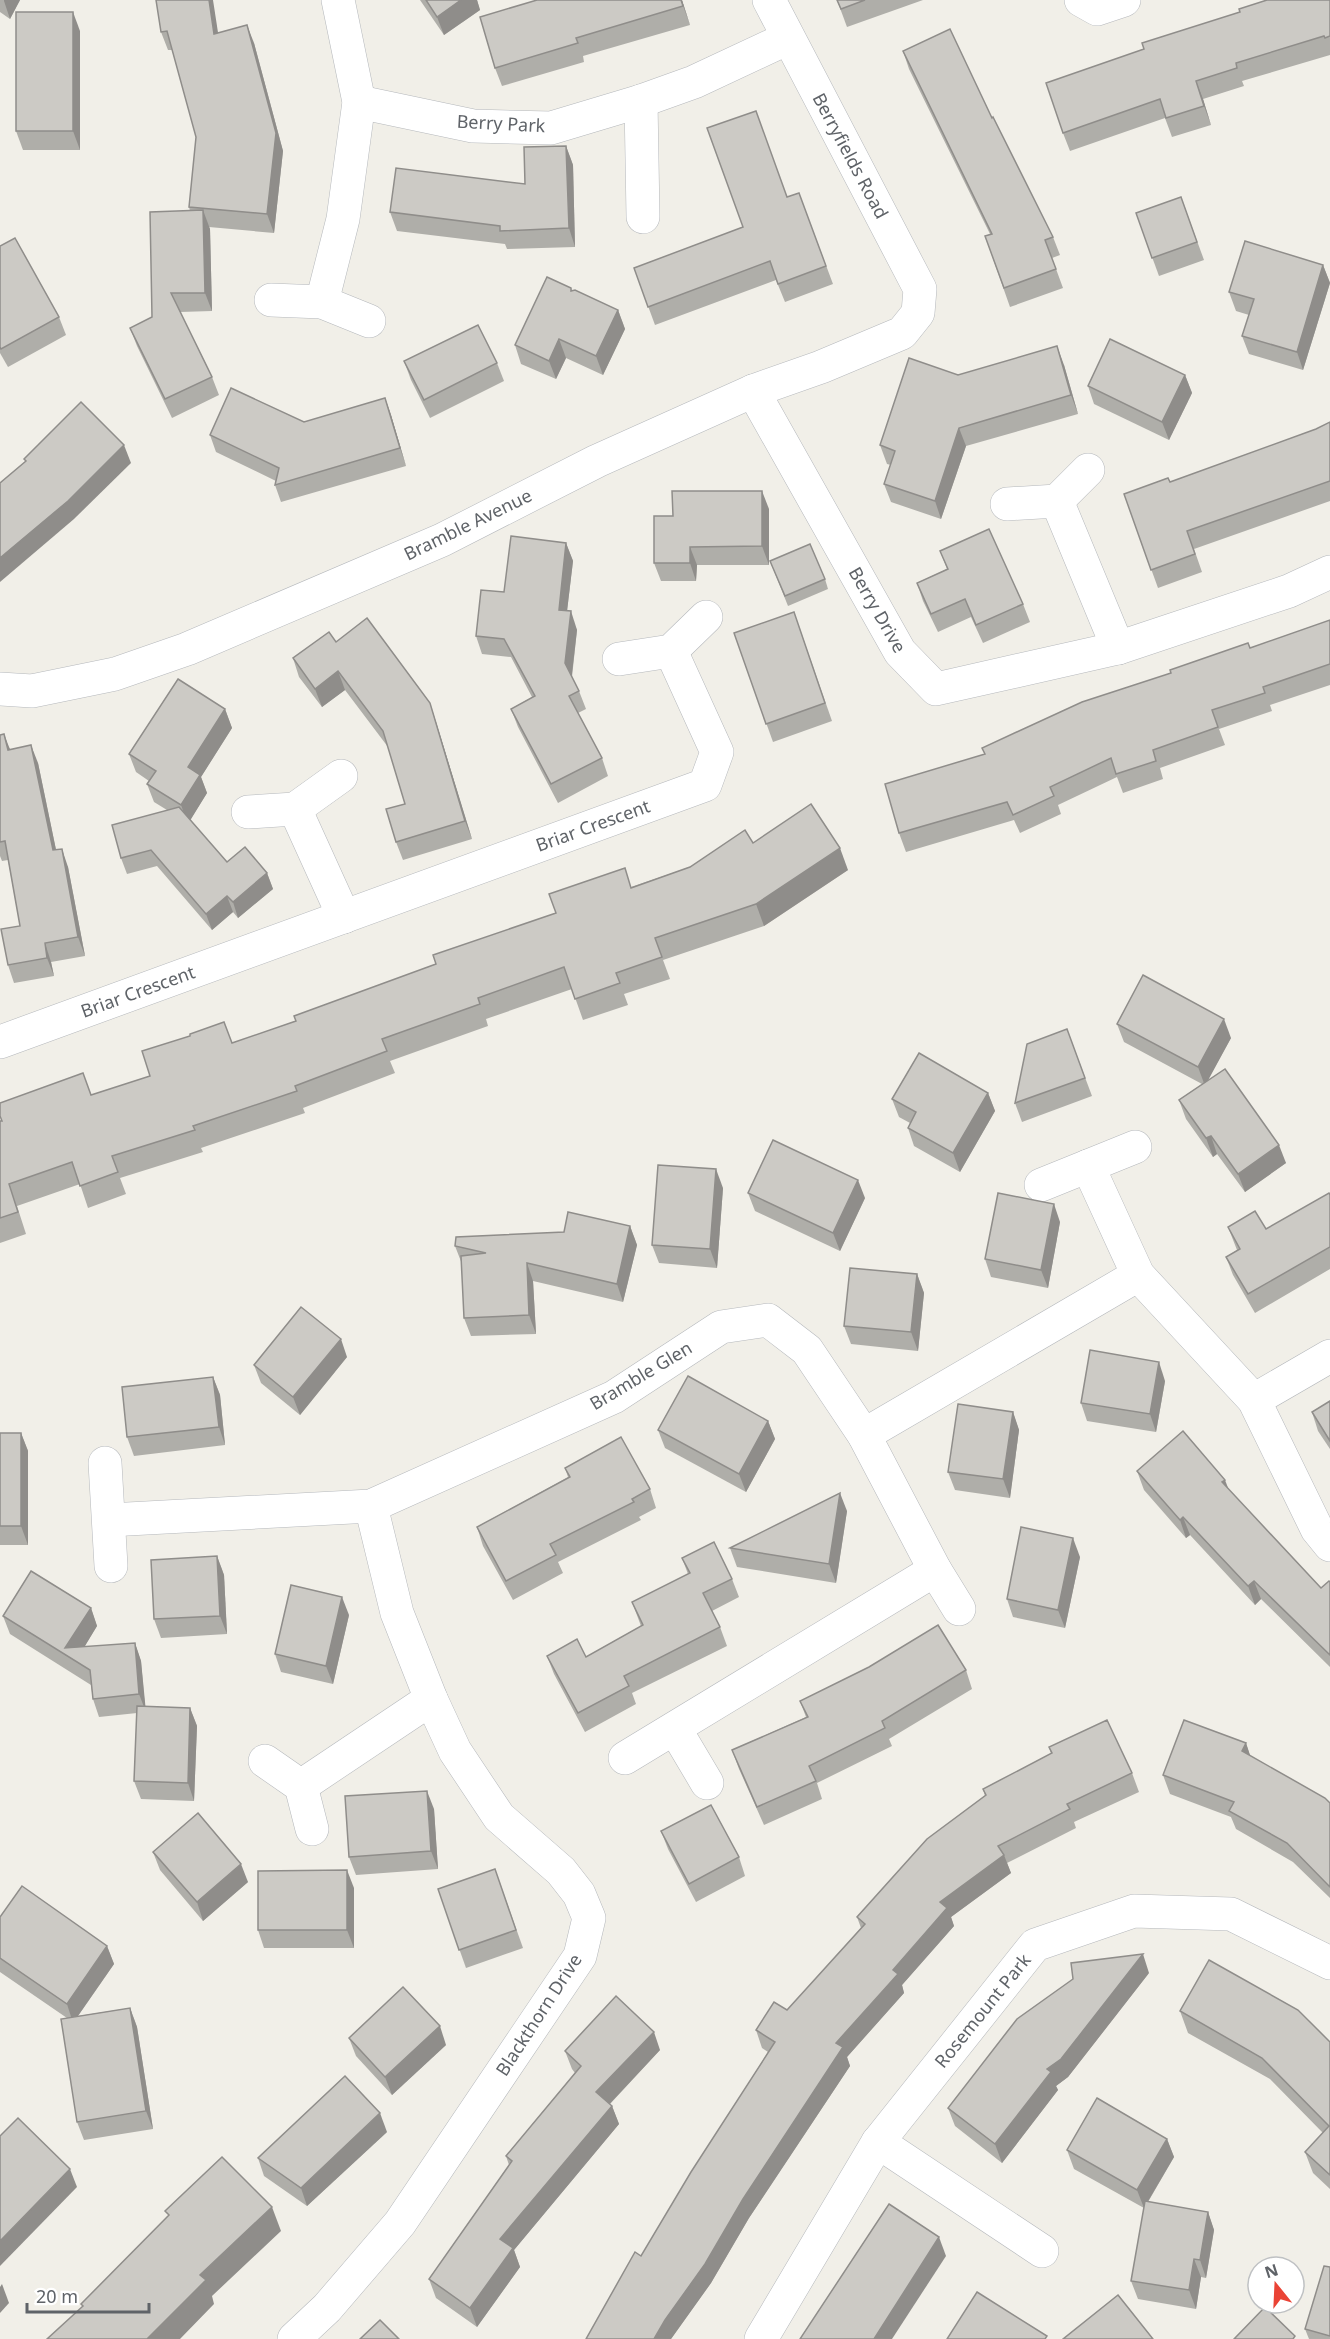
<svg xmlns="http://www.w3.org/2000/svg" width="1330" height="2339" font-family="'Noto Sans',sans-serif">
  <rect width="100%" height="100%" fill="#f1efe8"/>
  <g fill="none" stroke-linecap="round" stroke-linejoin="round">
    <defs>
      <g id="street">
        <polyline points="1081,0 1097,9 1124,0"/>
        <polyline points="641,101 643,217"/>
        <polyline points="359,102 473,126 551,128 641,101 694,82 788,38"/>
        <polyline points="271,300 322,302 369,321"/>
        <polyline points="322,302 343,219 359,102 338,0"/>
        <polyline points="753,391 900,652 936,689 1118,648 1289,591 1330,572"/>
        <polyline points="1057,501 1118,648"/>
        <polyline points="1007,504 1057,501 1088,470"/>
        <polyline points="619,659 671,651 706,617"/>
        <polyline points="0,689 32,691 115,674 187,649 442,540 597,461 753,391 821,367 902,333 918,313 920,289 769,0"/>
        <polyline points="295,809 344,917"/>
        <polyline points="248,812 295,809 341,776"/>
        <polyline points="0,1042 705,785 717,752 671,651"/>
        <polyline points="1088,1166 1138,1275 1254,1400 1317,1529 1330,1545"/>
        <polyline points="1041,1185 1135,1147"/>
        <polyline points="1254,1400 1330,1356"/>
        <polyline points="864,1435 1138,1275"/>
        <polyline points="105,1463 111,1566"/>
        <polyline points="109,1520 371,1506 614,1397 721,1327 768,1320 807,1350 864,1435 935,1570 959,1609"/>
        <polyline points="675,1729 707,1783"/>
        <polyline points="625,1758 935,1570"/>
        <polyline points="265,1761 301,1786 312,1829"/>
        <polyline points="301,1786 431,1699"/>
        <polyline points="878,2142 1042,2251"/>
        <polyline points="294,2339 327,2308 400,2223 580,1956 589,1918 579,1894 561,1871 499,1817 455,1751 431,1699 397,1613 371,1506"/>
        <polyline points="761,2339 878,2142 1035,1945 1134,1911 1231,1914 1330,1963"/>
      </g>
    </defs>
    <use href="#street" stroke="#b5b8bc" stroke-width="34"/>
    <use href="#street" stroke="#fff" stroke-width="33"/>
  </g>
  <g fill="#afaea9">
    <polygon points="0,0 20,0 10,19 0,12"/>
    <polygon points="156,0 218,33 254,43 283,151 274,233 209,227 210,229 212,311 180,312 212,377 219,395 172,418 137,346 130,328 152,317 190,211 189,207 196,137 172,50 168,50 161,32"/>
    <polygon points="420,0 477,0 480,10 444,35"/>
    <polygon points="537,0 682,0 690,25 583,56 584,62 502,86 495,68"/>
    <polygon points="837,0 923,0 847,27"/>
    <polygon points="1330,0 1330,55 1242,81 1244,86 1203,99 1211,125 1172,137 1165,118 1070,151 1063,133"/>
    <polygon points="80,31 80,150 23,150 16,131"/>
    <polygon points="903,51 992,118 1053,237 1060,255 1052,258 1063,288 1010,307 985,236 990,234 909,69"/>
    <polygon points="566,146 573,165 575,247 507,249 505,244 397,231 390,212 525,184"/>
    <polygon points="799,193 833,284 785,302 776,280 655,325 634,268 743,227 787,197"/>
    <polygon points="1181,197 1204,260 1159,276 1136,213"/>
    <polygon points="0,246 59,317 66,335 8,367 0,353"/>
    <polygon points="1323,265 1330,283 1303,370 1249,354 1242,336 1249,315 1236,311 1229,292"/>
    <polygon points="571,288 572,291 618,310 625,329 603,375 566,358 556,379 521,364 515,345"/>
    <polygon points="404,361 497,363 504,381 430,418 411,380"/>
    <polygon points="1064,365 1078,414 966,446 941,519 891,502 884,484 891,465 887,464 880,445 958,375"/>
    <polygon points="1185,375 1192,393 1169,440 1094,404 1088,386"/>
    <polygon points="385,398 391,415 406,466 281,502 275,485 276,481 216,452 210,435 304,422"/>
    <polygon points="1330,422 1330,501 1194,549 1202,572 1158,588 1124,494 1170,482 1316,429"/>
    <polygon points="769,509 769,565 697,565 696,581 661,581 654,563 673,516"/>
    <polygon points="566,543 573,561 567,611 577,630 572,677 579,691 586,709 578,713 602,758 608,776 558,803 518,727 511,709 532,697 511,657 482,654 476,636 504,592"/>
    <polygon points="940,551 1023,604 1030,622 983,643 971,617 938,632 923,601 917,583 947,569"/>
    <polygon points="770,561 825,579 828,589 788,606"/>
    <polygon points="794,612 832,721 773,742 734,633"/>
    <polygon points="1330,620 1330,685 1270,705 1272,711 1219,729 1225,745 1160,768 1163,779 1123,793 1117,777 1058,805 1061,814 1020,833 1014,820 906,852 899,833 985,755 982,748 1250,648"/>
    <polygon points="336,642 436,722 472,839 403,860 396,842 405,804 388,747 345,690 322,707 299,677 293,658"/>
    <polygon points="225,709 232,728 201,777 207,793 190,820 227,862 267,873 273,889 238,918 233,912 212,930 157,866 127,874 121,858 167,810 154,802 147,784 149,781 136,772 129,754"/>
    <polygon points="0,735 10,749 38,763 56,850 68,867 85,956 51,962 54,976 14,983 8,965 20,926 8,860 2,861 0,856"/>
    <polygon points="753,843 848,870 764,926 663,960 670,979 624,994 628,1005 583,1020 572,989 486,1019 488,1026 390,1061 395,1073 303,1108 305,1113 201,1148 203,1152 120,1178 126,1194 88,1208 80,1184 17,1206 26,1234 0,1243 0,1121 91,1095 150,1076 232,1043 296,1021 436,964 631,887 690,867"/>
    <polygon points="1117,1024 1231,1038 1207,1081 1286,1163 1245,1192 1217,1154 1213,1157 1186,1119 1179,1100 1202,1084 1124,1042"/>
    <polygon points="1067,1029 1092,1096 1022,1122 1015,1103"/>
    <polygon points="988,1093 995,1111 960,1172 914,1146 908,1128 910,1123 899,1117 892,1099"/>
    <polygon points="723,1188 717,1268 659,1263 652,1245"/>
    <polygon points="748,1193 865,1198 840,1251 755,1211"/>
    <polygon points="1330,1195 1330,1269 1255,1313 1233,1275 1226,1257 1237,1250 1228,1227 1266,1229"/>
    <polygon points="1060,1222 1048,1288 991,1277 985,1259"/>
    <polygon points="630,1226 637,1245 623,1302 533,1281 536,1334 471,1336 464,1318 462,1264 455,1246 564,1232"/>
    <polygon points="917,1274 924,1293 918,1351 851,1344 844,1326"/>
    <polygon points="347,1357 300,1415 261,1383 254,1365"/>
    <polygon points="213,1377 220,1395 225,1445 134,1456 127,1437"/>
    <polygon points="1165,1381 1156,1432 1087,1421 1081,1403"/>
    <polygon points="1330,1401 1330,1449 1318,1431 1312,1412"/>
    <polygon points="1013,1412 1019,1430 1010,1498 955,1490 948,1472"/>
    <polygon points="768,1421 775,1439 746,1492 665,1448 658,1430"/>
    <polygon points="0,1433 21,1433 28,1451 28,1545 0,1545"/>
    <polygon points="565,1468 650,1489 656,1508 639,1517 641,1520 558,1562 563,1573 513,1600 483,1546 477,1527 568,1477"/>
    <polygon points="1137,1471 1228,1489 1321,1588 1330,1582 1330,1667 1261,1599 1255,1605 1190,1535 1186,1538 1144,1490"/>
    <polygon points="847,1511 836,1583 737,1567 730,1548"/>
    <polygon points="217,1556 224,1575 227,1634 161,1638 154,1619"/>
    <polygon points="1080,1557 1065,1628 1013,1617 1007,1599"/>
    <polygon points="682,1558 732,1579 739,1597 712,1611 720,1627 727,1646 632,1693 636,1704 585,1732 554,1674 547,1656 586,1657 641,1626 632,1602 688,1574"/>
    <polygon points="91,1608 97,1626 84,1647 135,1643 141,1661 145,1707 190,1708 197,1726 194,1801 141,1799 134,1781 137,1713 99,1717 93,1699 91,1685 10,1634 3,1616"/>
    <polygon points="349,1615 333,1684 281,1672 275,1654"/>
    <polygon points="966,1670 972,1689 889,1739 892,1746 817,1783 822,1799 764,1825 739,1769 732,1750 806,1717 800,1701"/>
    <polygon points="1246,1743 1250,1756 1330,1803 1330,1898 1293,1862 1236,1829 1231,1817 1170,1794 1163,1775"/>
    <polygon points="1049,1747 1132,1773 1139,1792 1074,1822 1076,1828 1007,1863 1011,1873 951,1917 954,1926 902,1985 904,1993 847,2057 850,2066 749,2218 711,2283 671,2339 641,2256 768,2052 762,2048 756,2030 787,2010 861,1928 857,1917 985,1796 983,1789 1051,1754"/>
    <polygon points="434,1809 438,1869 356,1875 349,1857"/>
    <polygon points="661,1831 739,1857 745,1876 696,1902 668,1849"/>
    <polygon points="153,1852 248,1882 203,1921 160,1870"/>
    <polygon points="495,1869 523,1948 466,1968 438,1889"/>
    <polygon points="354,1888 354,1948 264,1948 258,1930"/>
    <polygon points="0,1917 107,1946 114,1964 78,2016 130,2008 137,2027 153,2129 84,2140 77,2122 67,2018 0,1972"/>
    <polygon points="1149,1973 1068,2077 1056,2086 1058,2090 1002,2163 955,2126 948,2108"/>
    <polygon points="1180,2011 1330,2042 1330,2189 1313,2173 1305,2152 1323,2133 1270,2079 1188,2033"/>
    <polygon points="349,2038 446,2045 392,2095 356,2056"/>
    <polygon points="660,2050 610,2104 612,2106 619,2124 514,2250 520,2267 477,2327 436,2298 429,2279 509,2165 506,2156 575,2073 572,2069 565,2051"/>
    <polygon points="387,2132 307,2206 264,2176 258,2158"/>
    <polygon points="1167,2139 1174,2157 1148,2202 1208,2212 1214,2230 1206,2278 1201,2277 1196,2309 1138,2299 1131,2281 1144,2208 1074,2169 1067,2150"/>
    <polygon points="1330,2267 1330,2339 1309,2339 1305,2329"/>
  </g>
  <g fill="#8f8d8a">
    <polygon points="4,0 20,0 10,19 4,1"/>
    <polygon points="209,0 213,0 221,52 214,34"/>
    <polygon points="461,0 477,0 480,10 444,35 437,17"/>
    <polygon points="681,0 682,0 690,25"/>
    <polygon points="73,12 80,31 80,150 73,131"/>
    <polygon points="247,25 254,43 283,151 274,233 267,214"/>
    <polygon points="1196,81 1203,99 1211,125 1204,106"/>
    <polygon points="566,146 573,165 575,247 569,228"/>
    <polygon points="203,210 210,229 212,311 205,293"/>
    <polygon points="1323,265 1330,283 1303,370 1297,352"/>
    <polygon points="618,310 625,329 603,375 596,356"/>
    <polygon points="559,339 566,358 556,379 549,361"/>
    <polygon points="1057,346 1064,365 1078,414 1071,395"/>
    <polygon points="1185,375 1192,393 1169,440 1162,422"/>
    <polygon points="385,398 391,415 406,466 400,448"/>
    <polygon points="959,428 966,446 941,519 935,501"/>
    <polygon points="124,445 131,463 74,519 0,582 0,558"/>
    <polygon points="762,491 769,509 769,565 762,546"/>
    <polygon points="566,543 573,561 565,628 559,610"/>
    <polygon points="690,547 697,565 696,581 690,563"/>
    <polygon points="571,611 577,630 571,682 565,663"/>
    <polygon points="338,671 345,690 322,707 315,689"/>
    <polygon points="430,703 436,722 472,839 465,821"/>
    <polygon points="225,709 232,728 201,777 207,793 188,824 181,805 188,767"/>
    <polygon points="4,734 11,752 8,750"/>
    <polygon points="31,745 38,763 60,869 53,850"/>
    <polygon points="840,848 848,870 764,926 756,904"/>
    <polygon points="62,849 68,867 85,956 78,937"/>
    <polygon points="267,873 273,889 238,918 233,902"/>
    <polygon points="227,896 233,912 212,930 206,914"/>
    <polygon points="45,943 51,962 54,976 47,958"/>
    <polygon points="1224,1019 1231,1038 1205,1086 1198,1067"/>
    <polygon points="988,1093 995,1111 960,1172 953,1153"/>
    <polygon points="1211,1136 1217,1154 1213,1157 1206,1138"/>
    <polygon points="1279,1145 1286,1163 1245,1192 1238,1174"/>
    <polygon points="716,1169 723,1188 717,1268 710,1249"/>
    <polygon points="858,1180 865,1198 840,1251 833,1233"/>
    <polygon points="1054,1204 1060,1222 1048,1288 1041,1270"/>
    <polygon points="630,1226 637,1245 623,1302 617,1284"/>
    <polygon points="527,1263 533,1281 536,1334 529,1315"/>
    <polygon points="917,1274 924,1293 918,1351 911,1332"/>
    <polygon points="341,1339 347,1357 300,1415 293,1397"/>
    <polygon points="1159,1362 1165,1381 1156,1432 1150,1414"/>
    <polygon points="213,1377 220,1395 225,1445 219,1427"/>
    <polygon points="1013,1412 1019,1430 1010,1498 1003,1479"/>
    <polygon points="768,1421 775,1439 746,1492 739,1474"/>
    <polygon points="21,1433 28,1451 28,1545 21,1526"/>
    <polygon points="1225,1480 1232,1498 1222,1482"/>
    <polygon points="840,1493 847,1511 836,1583 829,1564"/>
    <polygon points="1183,1517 1190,1535 1186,1538 1180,1520"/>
    <polygon points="1073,1538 1080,1557 1065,1628 1058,1610"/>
    <polygon points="217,1556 224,1575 227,1634 220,1616"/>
    <polygon points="1254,1581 1261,1599 1255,1605 1248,1586"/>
    <polygon points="342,1597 349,1615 333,1684 326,1666"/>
    <polygon points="91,1608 97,1626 76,1661 65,1648"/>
    <polygon points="135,1643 141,1661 146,1712 139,1694"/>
    <polygon points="190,1708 197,1726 194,1801 188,1783"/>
    <polygon points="1246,1743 1252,1761 1242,1751"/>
    <polygon points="427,1791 434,1809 438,1869 431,1851"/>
    <polygon points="1004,1855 1011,1873 951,1917 954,1926 902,1985 904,1993 847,2057 850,2066 749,2218 711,2283 671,2339 654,2339 665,2320 743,2199 836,2043 893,1970 940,1902"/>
    <polygon points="241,1864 248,1882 203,1921 197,1902"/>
    <polygon points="347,1870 354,1888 354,1948 347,1930"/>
    <polygon points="107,1946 114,1964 73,2023 67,2004"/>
    <polygon points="1143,1954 1149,1973 1068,2077 1056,2086 1058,2090 1002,2163 995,2144 1047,2069"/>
    <polygon points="130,2008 137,2027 153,2129 146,2111"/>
    <polygon points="440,2026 446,2045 392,2095 385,2077"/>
    <polygon points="654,2032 660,2050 603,2111 596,2092"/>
    <polygon points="612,2106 619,2124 514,2250 520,2267 477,2327 470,2308 500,2239"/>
    <polygon points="380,2113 387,2132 307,2206 301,2188"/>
    <polygon points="1167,2139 1174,2157 1144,2208 1137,2190"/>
    <polygon points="70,2169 77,2187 0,2266 0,2241"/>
    <polygon points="272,2207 281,2231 212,2296 214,2304 180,2339 147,2339 200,2275"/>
    <polygon points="1208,2212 1214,2230 1206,2278 1200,2260"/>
    <polygon points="939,2237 946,2256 892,2339 874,2339"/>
    <polygon points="1194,2259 1201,2277 1196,2309 1189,2290"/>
    <polygon points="2,2284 9,2303 0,2313 0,2287"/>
  </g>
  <g fill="#cccac5" stroke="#8f8d8a" stroke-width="1.5">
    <polygon points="156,0 209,0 214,34 247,25 276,133 267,214 189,207 196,137 167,31 161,32"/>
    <polygon points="426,0 461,0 437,17"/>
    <polygon points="537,0 681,0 683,6 576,38 578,43 495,68 480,17"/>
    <polygon points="837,0 865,0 841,9"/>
    <polygon points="1267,0 1330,0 1330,36 1325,38 1324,36 1236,63 1237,68 1196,81 1204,106 1166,118 1160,99 1063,133 1046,83 1144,49 1142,43 1240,12 1239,9"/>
    <rect x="16" y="12" width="57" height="119"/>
    <polygon points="950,29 992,118 993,117 1053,237 1045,240 1056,269 1004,288 985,236 992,234 903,51"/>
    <polygon points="756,111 787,197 799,193 826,266 778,284 770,261 648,307 634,268 743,227 707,128"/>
    <polygon points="566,146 569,228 500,231 500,226 390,212 396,168 525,184 524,147"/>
    <polygon points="1181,197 1197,242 1152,258 1136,213"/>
    <polygon points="203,210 205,293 171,293 212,377 165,399 130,328 152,317 150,212"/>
    <polygon points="15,238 59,317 1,349 0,347 0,246"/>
    <polygon points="1245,241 1323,265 1297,352 1242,336 1254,299 1229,292"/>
    <polygon points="547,277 571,288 571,291 575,290 618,310 596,356 559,339 549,361 515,345"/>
    <polygon points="478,325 497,363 424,400 404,361"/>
    <polygon points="1110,339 1185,375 1162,422 1088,386"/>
    <polygon points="1057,346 1071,395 959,428 935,501 884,484 895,451 880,445 909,358 958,375"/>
    <polygon points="231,388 304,422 385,398 400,448 275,485 279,468 210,435"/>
    <polygon points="81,402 124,445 68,501 0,558 0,483 26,461 24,459"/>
    <polygon points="1330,422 1330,481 1187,531 1195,554 1151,570 1124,494 1168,478 1170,482 1316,429"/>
    <polygon points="672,491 762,491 762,546 690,547 690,563 654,563 654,516 673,516"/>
    <polygon points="989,529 1023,604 976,625 965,599 931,614 917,583 948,569 940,551"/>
    <polygon points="511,536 566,543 559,610 571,611 565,663 579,691 569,696 602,758 551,784 511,709 535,696 504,639 476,636 481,590 504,592"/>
    <polygon points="810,544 825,579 785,596 770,561"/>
    <polygon points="794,612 825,703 766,724 734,633"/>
    <polygon points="367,618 430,703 465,821 396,842 386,809 405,804 383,731 338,671 315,689 293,658 329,632 336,642"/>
    <polygon points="1330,620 1330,664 1263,687 1265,693 1212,710 1218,727 1153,750 1156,761 1116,774 1111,758 1050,787 1054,796 1013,815 1007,802 899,833 885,784 985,754 982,748 1082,702 1171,673 1170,670 1248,643 1250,648"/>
    <polygon points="178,679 225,709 188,767 200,775 181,805 147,784 156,771 129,754"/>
    <polygon points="4,734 8,750 31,745 53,850 62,849 78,937 45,943 47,958 8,965 1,929 20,926 5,841 0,842 0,735"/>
    <polygon points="811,804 840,848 756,904 655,938 662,957 616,973 620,983 575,999 564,967 478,998 480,1004 382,1039 387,1051 295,1086 297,1091 193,1126 195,1130 112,1156 118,1172 80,1186 72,1162 9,1184 18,1212 0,1218 0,1121 2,1121 0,1116 0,1103 83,1073 91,1095 150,1076 142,1051 190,1036 190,1034 224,1022 232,1043 296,1021 294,1016 436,964 433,955 556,913 549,894 625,868 631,888 690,867 745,830 753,843"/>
    <polygon points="179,807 227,862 245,847 267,873 233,902 227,896 206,914 151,850 121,858 112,825"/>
    <polygon points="1143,975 1224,1019 1198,1067 1117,1024"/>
    <polygon points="1067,1029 1085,1078 1015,1103 1027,1044"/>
    <polygon points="919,1053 988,1093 953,1153 908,1128 916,1112 892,1099"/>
    <polygon points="1225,1069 1279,1145 1238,1174 1211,1136 1206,1138 1179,1100"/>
    <polygon points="773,1140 858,1180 833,1233 748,1193"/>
    <polygon points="658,1165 716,1169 710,1249 652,1245"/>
    <polygon points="998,1193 1054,1204 1041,1270 985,1259"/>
    <polygon points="1329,1193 1330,1195 1330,1247 1248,1294 1226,1257 1240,1249 1228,1227 1255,1211 1266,1229"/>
    <polygon points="568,1212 630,1226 617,1284 527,1263 529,1315 464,1318 461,1256 486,1253 455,1246 456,1237 564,1232"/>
    <polygon points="850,1268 917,1274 911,1332 844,1326"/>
    <polygon points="301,1307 341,1339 293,1397 254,1365"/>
    <polygon points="1090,1350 1159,1362 1150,1414 1081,1403"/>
    <polygon points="688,1376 768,1421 739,1474 658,1430"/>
    <polygon points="213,1377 219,1427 127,1437 122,1387"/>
    <polygon points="1330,1401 1330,1441 1312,1412"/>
    <polygon points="958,1404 1013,1412 1003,1479 948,1472"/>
    <polygon points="1183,1431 1225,1480 1222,1482 1321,1588 1329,1581 1330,1582 1330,1655 1254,1581 1248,1586 1183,1517 1180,1520 1137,1471"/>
    <rect x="0" y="1433" width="21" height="93"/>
    <polygon points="621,1437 650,1489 632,1499 634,1502 550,1544 556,1555 506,1581 477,1527 570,1477 565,1468"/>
    <polygon points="840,1493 829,1564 730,1548"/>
    <polygon points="1021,1527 1073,1538 1058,1610 1007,1599"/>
    <polygon points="714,1542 732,1579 703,1593 720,1627 624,1676 629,1686 578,1713 547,1656 577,1639 586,1657 643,1625 632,1602 690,1573 682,1558"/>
    <polygon points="217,1556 220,1616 154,1619 151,1560"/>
    <polygon points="31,1571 91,1608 65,1648 135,1643 139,1694 93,1699 90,1670 3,1616"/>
    <polygon points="291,1585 342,1597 326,1666 275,1654"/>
    <polygon points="938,1625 966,1670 882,1721 885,1728 809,1766 816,1781 757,1807 732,1750 808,1717 800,1701 869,1667"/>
    <polygon points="137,1706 190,1708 188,1783 134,1781"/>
    <polygon points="1107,1720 1132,1773 1067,1804 1070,1809 998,1846 1004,1855 940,1902 947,1908 893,1970 898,1974 836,2043 843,2047 743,2199 705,2264 665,2320 654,2339 586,2339 635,2252 641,2256 691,2172 775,2042 756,2030 774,2002 787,2010 865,1924 857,1917 927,1839 986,1795 983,1789 1052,1753 1049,1747"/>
    <polygon points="1184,1720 1246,1743 1242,1751 1325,1798 1330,1803 1330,1887 1287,1843 1229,1811 1234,1802 1163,1775"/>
    <polygon points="427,1791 431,1851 349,1857 345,1796"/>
    <polygon points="711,1805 739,1857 689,1884 661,1831"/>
    <polygon points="198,1813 241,1864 197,1902 153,1852"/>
    <polygon points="495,1869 516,1930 459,1950 438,1889"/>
    <polygon points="347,1870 347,1930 258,1930 258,1871"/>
    <polygon points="22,1886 107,1946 67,2004 0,1958 0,1917"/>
    <polygon points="1143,1954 1061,2059 1047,2069 1051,2072 995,2144 948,2108 1017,2019 1073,1979 1071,1963"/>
    <polygon points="1209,1960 1298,2010 1330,2042 1330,2175 1305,2152 1329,2126 1262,2058 1180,2011"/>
    <polygon points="403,1987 440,2026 385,2077 349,2038"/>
    <polygon points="616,1996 654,2032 596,2092 612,2106 500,2239 513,2248 470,2308 429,2279 512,2161 506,2156 581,2066 565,2051"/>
    <polygon points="130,2008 146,2111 77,2122 61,2019"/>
    <polygon points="345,2076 380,2113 301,2188 258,2158"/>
    <polygon points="1097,2098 1167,2139 1137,2190 1067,2150"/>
    <polygon points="18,2118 70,2169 0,2241 0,2136"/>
    <polygon points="222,2157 272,2207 200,2275 206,2280 147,2339 47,2339 83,2306 81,2304 169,2215 165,2211"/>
    <polygon points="1145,2201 1208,2212 1200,2260 1194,2259 1189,2290 1131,2281"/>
    <polygon points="889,2204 939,2237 874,2339 800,2339"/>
    <polygon points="1324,2266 1330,2267 1330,2336 1305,2329"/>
    <polygon points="977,2292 1047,2336 1045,2339 947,2339"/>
    <polygon points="1118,2295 1153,2339 1063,2339"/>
    <polygon points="1265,2307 1295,2336 1293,2339 1234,2339"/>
    <polygon points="380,2320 399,2339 360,2339"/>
  </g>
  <g text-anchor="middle" stroke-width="4.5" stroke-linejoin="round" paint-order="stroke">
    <g font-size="18" fill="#5f6368" stroke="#fff">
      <text transform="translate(501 124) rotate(3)" y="6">Berry Park</text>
      <text transform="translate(850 156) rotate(62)" y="6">Berryfields Road</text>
      <text transform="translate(468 525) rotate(-26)" y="6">Bramble Avenue</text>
      <text transform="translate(877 610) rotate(60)" y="6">Berry Drive</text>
      <text transform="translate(593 826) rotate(-20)" y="6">Briar Crescent</text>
      <text transform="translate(138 992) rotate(-20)" y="6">Briar Crescent</text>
      <text transform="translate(641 1376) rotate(-31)" y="6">Bramble Glen</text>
      <text transform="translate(983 2011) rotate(-51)" y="6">Rosemount Park</text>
      <text transform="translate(539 2015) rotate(-57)" y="6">Blackthorn Drive</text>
    </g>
  </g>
  <g transform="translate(1276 2285) rotate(342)"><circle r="28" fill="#ffffff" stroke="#bfc1c3" stroke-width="1.5"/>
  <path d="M0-4.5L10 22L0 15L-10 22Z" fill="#ea4335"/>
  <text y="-9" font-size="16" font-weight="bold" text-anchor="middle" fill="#5f6368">N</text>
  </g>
  <path d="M27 2303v9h122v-9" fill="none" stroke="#5f6368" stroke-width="3"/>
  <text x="36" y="2303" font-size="18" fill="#5f6368" stroke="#ffffff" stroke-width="4.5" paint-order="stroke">20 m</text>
</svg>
